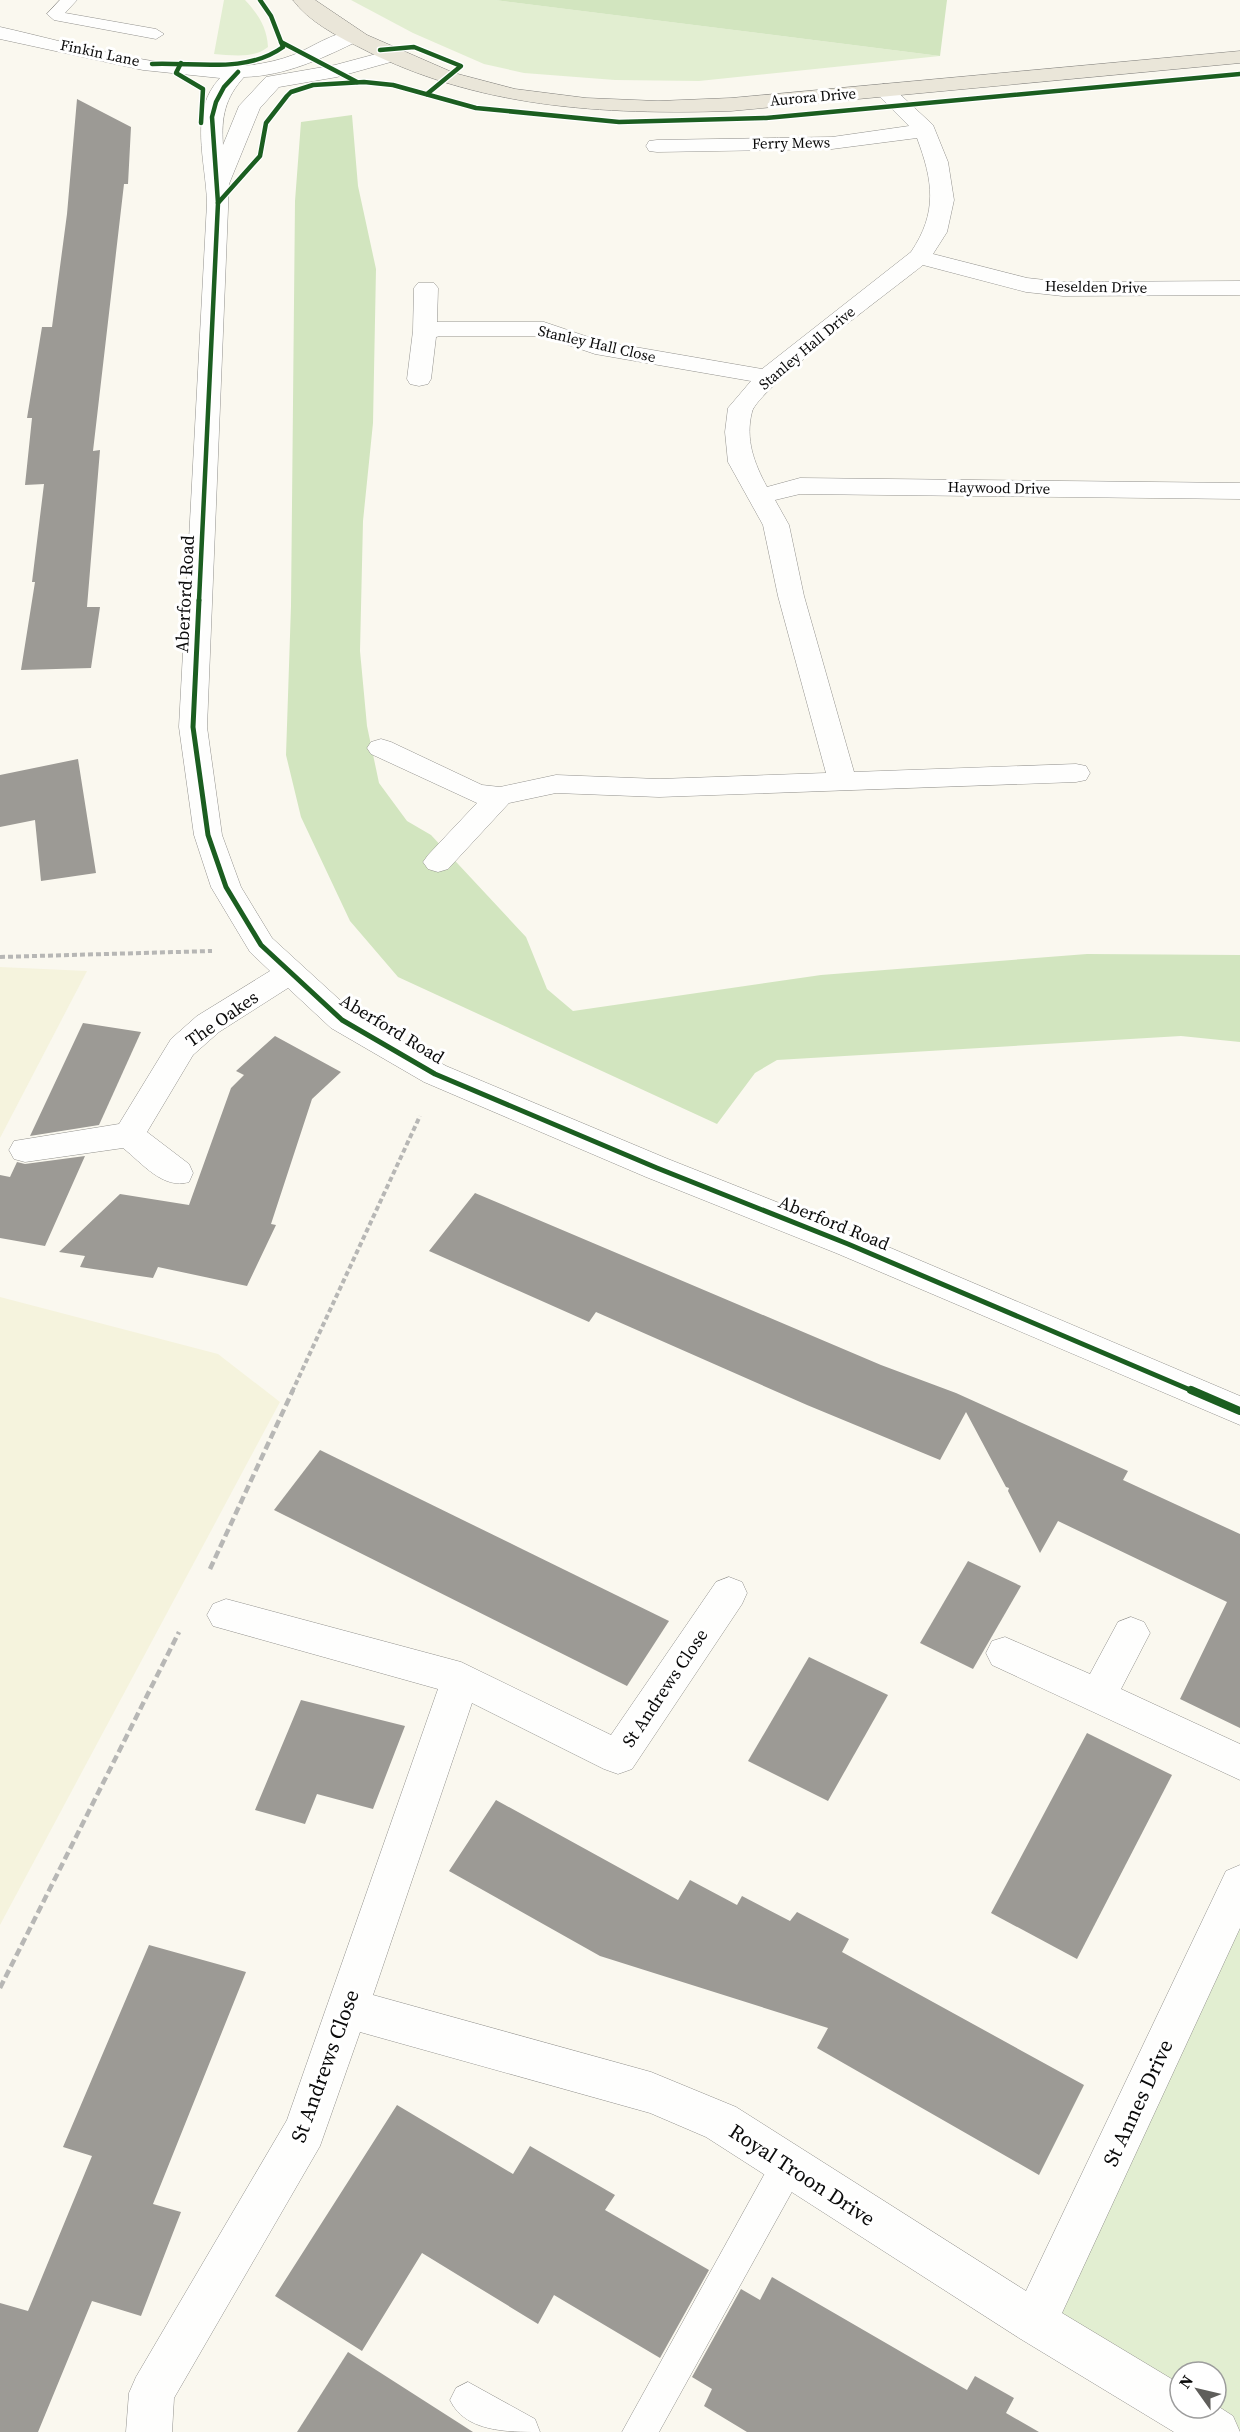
<svg xmlns="http://www.w3.org/2000/svg" width="1240" height="2432" font-family="'Source Serif 4',serif">
  <rect width="100%" height="100%" fill="#faf8ef"/>
  <g fill="#f5f3dd">
    <polygon points="0,967 87,971 0,1138"/>
    <polygon points="0,1297 218,1354 280,1402 0,1925"/>
  </g>
  <g fill="#e2eed1" fill-rule="evenodd">
    <path d="M224,0H245C258,14 267,27 268,47C254,59 231,55 214,54Z"/>
    <polygon points="351,0 495,0 940,56 699,81 615,80 524,73 484,64 413,33"/>
    <path d="M1240,1884V2432H1217L1035,2322ZM1180,2372H1216V2408H1180Z"/>
  </g>
  <g fill="#d2e5bf">
    <polygon points="495,0 947,0 940,56"/>
    <polygon points="352,115 358,186 376,269 373,423 363,521 360,651 367,726 379,783 407,821 431,835 526,937 547,989 573,1011 821,975 1087,954 1240,955 1240,1042 1181,1036 777,1060 755,1073 717,1124 398,977 350,921 301,817 286,755 291,606 295,201 301,122"/>
  </g>
  <g fill="#9c9a95">
    <polygon points="77,99 131,127 128,184 124,184 93,451 100,450 87,607 100,607 91,668 21,670 35,582 32,582 44,484 25,485 32,418 27,418 42,327 52,327 67,214"/>
    <polygon points="78,759 96,873 41,881 35,820 0,827 0,775"/>
    <polygon points="83,1023 141,1032 99,1125 30,1136"/>
    <polygon points="275,1036 341,1072 312,1099 271,1224 276,1225 247,1286 158,1267 153,1278 80,1267 85,1256 59,1252 120,1194 189,1205 231,1088 244,1075 236,1071"/>
    <polygon points="85,1156 45,1246 0,1238 0,1175 10,1177 17,1162 25,1164"/>
    <polygon points="475,1193 881,1365 956,1393 1128,1471 1123,1480 1240,1534 1240,1728 1180,1699 1227,1602 1058,1521 1040,1553 1008,1491 1009,1488 1006,1487 966,1412 940,1460 807,1405 596,1312 589,1322 429,1251"/>
    <polygon points="320,1450 518,1547 669,1621 627,1686 274,1510"/>
    <polygon points="968,1561 1021,1586 973,1669 920,1643"/>
    <polygon points="809,1657 888,1695 828,1801 748,1761"/>
    <polygon points="301,1700 405,1726 373,1809 317,1794 305,1824 255,1810"/>
    <polygon points="1087,1733 1172,1775 1077,1959 991,1913"/>
    <polygon points="496,1800 678,1900 690,1880 737,1905 742,1896 790,1921 797,1912 849,1939 842,1952 1084,2085 1039,2175 817,2048 828,2028 600,1956 449,1871"/>
    <polygon points="149,1945 246,1972 153,2204 181,2212 141,2316 92,2301 38,2432 0,2432 0,2303 28,2311 92,2156 63,2147"/>
    <polygon points="397,2105 513,2174 530,2146 615,2195 605,2210 709,2270 660,2358 554,2295 538,2324 422,2253 362,2351 275,2296"/>
    <polygon points="772,2277 967,2390 975,2376 1014,2398 1006,2413 1039,2432 747,2432 704,2406 712,2389 692,2377 741,2289 760,2300"/>
    <polygon points="348,2352 473,2432 297,2432"/>
  </g>
  <g fill="none" stroke-linecap="round" stroke-linejoin="round">
    <defs>
      <g id="service">
        <polygon points="60,0 77,0 65,13 156,29 164,34 156,39 54,20 47,14"/>
        <polygon points="787,2150 799,2155 804,2167 799,2179 659,2432 622,2432 775,2155"/>
        <path d="M468,2382L535,2419L540,2432C507,2432 465,2432 450,2400L456,2388Z"/>
      </g>
      <g id="minor">
        <path d="M0,27C81,45 168,74 252,65C266,63 280,60 293,55C312,48 340,27 360,32L363,36L360,40C323,58 286,76 244,77C225,98 221,117 223,145L239,106L266,77L335,65L391,50L398,52L401,56L398,60L337,77L279,87L260,108L229,184L207,727L222,835L241,887L272,938L353,1012L446,1066L668,1159L860,1235L1240,1396V1425L836,1253L646,1177L424,1082L331,1028L288,988L219,1032L193,1055L147,1132L189,1164L193,1173L189,1182C163,1190 142,1163 123,1148L25,1162L14,1159L9,1150L14,1141L119,1124L171,1039L197,1016L270,971L250,952L211,887L194,835L179,727L207,203C206,161 188,112 220,78L143,70L0,39Z"/>
        <path d="M884,84L891,86L933,125L948,162L954,200L947,232L933,254L1027,278L1063,282L1240,281V295L1063,296L1026,292L923,265C896,287 757,389 752,412C745,439 754,463 767,487L800,478L1240,483V499L800,494L775,500L789,525L804,596L854,772L1076,764L1086,766L1090,773L1086,780L1076,782L659,797L556,793L509,803L448,869L438,872L428,869L423,862L428,855L477,803L371,754L367,748L371,742L381,739L391,742L482,785L500,787L556,775L659,779L826,773L778,596L763,525L728,462L725,432L728,408L751,381L595,354L542,336H440L436,337L431,379L428,384L419,386L410,384L407,379L413,331L414,288L418,283H434L438,288L437,322H544L600,341L762,369L911,252C938,212 933,181 917,138L832,149L657,152L649,151L646,146L649,141L657,140L832,137L909,126L873,90L877,86Z"/>
        <polygon points="729,1577 742,1582 747,1593 742,1604 632,1769 618,1774 604,1769 472,1703 373,1995 651,2072 736,2107 1026,2291 1226,1871 1240,1865 1240,1928 1062,2313 1180,2384 1180,2408 1216,2408 1216,2405 1233,2416 1240,2432 1174,2432 1019,2338 706,2137 650,2113 360,2032 320,2146 174,2398 172,2432 126,2432 129,2393 136,2377 287,2120 438,1689 213,1626 207,1615 213,1604 226,1599 461,1662 611,1735 716,1582"/>
        <polygon points="1131,1617 1144,1622 1150,1633 1121,1689 1240,1744 1240,1780 992,1665 986,1653 992,1641 1005,1637 1090,1674 1118,1622"/>
      </g>
      <path id="primary" d="M293,0H315L367,35L454,73L515,89L586,98L658,101L731,98L1240,51V63L731,111C603,115 475,108 359,47C337,36 308,21 293,0Z"/>
    </defs>
    <use href="#service" stroke="#93928e" stroke-width="1"/>
    <use href="#minor" stroke="#93928e" stroke-width="1"/>
    <use href="#primary" stroke="#807f7b" stroke-width="1"/>
    <g stroke="#b7b7b5" stroke-width="4" stroke-dasharray="5 3" stroke-linecap="butt">
      <polyline points="0,957 212,951"/>
      <polyline points="292,1392 420,1116"/>
    </g>
    <g stroke="#b7b7b5" stroke-width="4.5" stroke-dasharray="8 4" stroke-linecap="butt">
      <polyline points="210,1569 293,1390"/>
      <polyline points="0,1988 179,1632"/>
    </g>
    <use href="#service" fill="#fefefd" fill-rule="evenodd"/>
    <use href="#minor" fill="#fefefd" fill-rule="evenodd"/>
    <use href="#primary" fill="#eae6d9" fill-rule="evenodd"/>
    <defs>
      <g id="cycleway-far2">
        <polyline points="281,42 357,82"/>
        <polyline points="380,50 414,47 461,66 427,94"/>
        <polyline points="181,63 176,73 203,89 201,123"/>
        <path d="M152,64C195,62 246,74 283,47L271,16L260,0"/>
        <polyline points="218,203 260,156 266,123 287,96 291,92 313,85 364,82 393,85 476,108 619,122 766,118 1240,74"/>
        <polyline points="199,601 218,203 212,117 216,102 224,87 238,72"/>
      </g>
      <polyline id="cycleway-far1" points="199,600 193,727 208,835 226,887 261,945 342,1020 435,1074 657,1168 848,1244 1195,1392"/>
      <polyline id="cycleway" points="1191,1390 1240,1411"/>
    </defs>
    <use href="#cycleway-far2" stroke="#fff" stroke-width="7"/>
    <use href="#cycleway-far1" stroke="#fff" stroke-width="9"/>
    <use href="#cycleway" stroke="#fff" stroke-width="11"/>
    <use href="#cycleway-far2" stroke="#1b5e20" stroke-width="4.5"/>
    <use href="#cycleway-far1" stroke="#1b5e20" stroke-width="5"/>
    <use href="#cycleway" stroke="#1b5e20" stroke-width="8"/>
  </g>
  <g text-anchor="middle" stroke-width="6" stroke-linejoin="round" paint-order="stroke">
    <g font-size="15" fill="#0b0b0b" stroke="#fff">
      <text transform="translate(100 53) rotate(12)" y="5">Finkin Lane</text>
      <text transform="translate(813 97) rotate(-5)" y="5">Aurora Drive</text>
      <text transform="translate(791 143) rotate(-1)" y="5">Ferry Mews</text>
      <text transform="translate(1096 287) rotate(1)" y="5">Heselden Drive</text>
      <text transform="translate(597 344) rotate(13)" y="5">Stanley Hall Close</text>
      <text transform="translate(807 348) rotate(-40)" y="5">Stanley Hall Drive</text>
      <text transform="translate(999 488) rotate(1)" y="5">Haywood Drive</text>
    </g>
    <g font-size="18" fill="#0b0b0b" stroke="#fff">
      <text transform="translate(185 594) rotate(-87)" y="6">Aberford Road</text>
      <text transform="translate(222 1019) rotate(-35)" y="6">The Oakes</text>
      <text transform="translate(392 1029) rotate(31)" y="6">Aberford Road</text>
      <text transform="translate(834 1223) rotate(22)" y="6">Aberford Road</text>
      <text transform="translate(665 1688) rotate(-56)" y="6">St Andrews Close</text>
    </g>
    <g font-size="21" fill="#0b0b0b" stroke="#fff">
      <text transform="translate(325 2066) rotate(-70)" y="7">St Andrews Close</text>
      <text transform="translate(1138 2103) rotate(-65)" y="7">St Annes Drive</text>
      <text transform="translate(802 2175) rotate(33)" y="7">Royal Troon Drive</text>
    </g>
  </g>
  <g transform="translate(1198 2390) rotate(304)"><circle r="28" fill="#ffffff" stroke="#9d9d9d" stroke-width="1.5"/>
  <path d="M0-4.5L10 22L0 15L-10 22Z" fill="#5f5e5b"/>
  <text y="-9" font-size="16" font-weight="bold" text-anchor="middle" fill="#0b0b0b">N</text>
  </g>
</svg>
